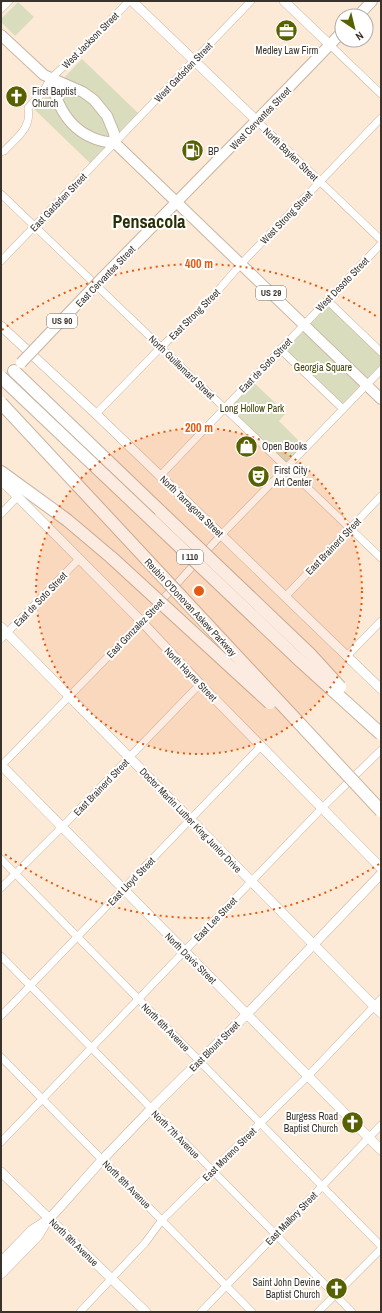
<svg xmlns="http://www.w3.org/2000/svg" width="382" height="1313" font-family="'Archivo Narrow',sans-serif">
  <rect width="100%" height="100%" fill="#fdead6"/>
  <g fill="#dadcbe">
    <polygon points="18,2 34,17 15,36 1,22 1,19"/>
    <polygon points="82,59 138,113 90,163 34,109"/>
    <polygon points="327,300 381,352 381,370 343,409 280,349"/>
    <polygon points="251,380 286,413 279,421 306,448 287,468 224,408"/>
  </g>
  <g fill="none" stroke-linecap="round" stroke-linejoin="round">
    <defs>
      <g id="street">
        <polyline points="1,9 9,1"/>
        <polyline points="330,45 381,94"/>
        <polyline points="257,121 381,240"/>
        <path d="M1,152L4,151C17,137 32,128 28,108L42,93L51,78L79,53L129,1"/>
        <polyline points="1,194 381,558"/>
        <polyline points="1,261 251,1"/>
        <polyline points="327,300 381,352"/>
        <polyline points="280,349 343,409"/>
        <polyline points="96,414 161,347 201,310 241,264 381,118"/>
        <polyline points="160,476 381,244"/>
        <polyline points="1,514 18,496"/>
        <polyline points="285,597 381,496"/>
        <polyline points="1,639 79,559"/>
        <polyline points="347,656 381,621"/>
        <polyline points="1,766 142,622 221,535 381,370"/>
        <polyline points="1,859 381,1246"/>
        <polyline points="1,888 62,827 200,684"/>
        <polyline points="1,956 352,1312"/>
        <polyline points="1,1016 261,746"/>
        <polyline points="1,1057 252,1312"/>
        <polyline points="1,1142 322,808 381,750"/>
        <polyline points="80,1312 145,1243 162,1220 308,1076 381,999"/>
        <polyline points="201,1312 381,1125"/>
        <polyline points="318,1312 381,1249"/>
      </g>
      <g id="secondary">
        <polyline points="132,1 257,121"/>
        <polyline points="284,1 330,45"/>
        <polyline points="1,326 96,414 381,689"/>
        <polyline points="1,480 142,622 200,684 381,868"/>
        <polyline points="1,627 381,1013"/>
        <polyline points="1,765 381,1150"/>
        <polyline points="1,1172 146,1312"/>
        <polyline points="1,1262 32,1230 49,1219 61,1206 102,1160 151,1109 247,1014 381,874"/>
        <polyline points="1,1274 38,1236 47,1221"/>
      </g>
      <g id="primary">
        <polyline points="358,16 372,1"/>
        <polyline points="1,35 44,75 83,92 94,100 107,116 114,133 115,143"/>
        <path d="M51,78C58,114 77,140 115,143L381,399"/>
        <path d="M102,278C182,196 263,115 342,32"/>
      </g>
      <g id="highway">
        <polyline points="14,371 161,512"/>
        <polyline points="1,472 67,520 112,558"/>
      </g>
    </defs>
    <use href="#street" stroke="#c7b5a2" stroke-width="8"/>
    <use href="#secondary" stroke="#c7b5a2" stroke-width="10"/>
    <use href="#primary" stroke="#c7b5a2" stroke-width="12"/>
    <use href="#highway" stroke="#c7b5a2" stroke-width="14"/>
    <use href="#street" stroke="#fff" stroke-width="7"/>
    <use href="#secondary" stroke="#fff" stroke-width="9"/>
    <use href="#primary" stroke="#fff" stroke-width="10"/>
    <use href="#highway" stroke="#fff" stroke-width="12"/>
    <defs>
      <polyline id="primary-bridge" points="21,363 102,278"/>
      <g id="highway-bridge">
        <polyline points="1,377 296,657 381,734"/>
        <polyline points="1,403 381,811"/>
        <polyline points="161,512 310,654 340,687"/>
        <polyline points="112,558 270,703"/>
      </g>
    </defs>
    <use href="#primary-bridge" stroke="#c7b5a2" stroke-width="12" stroke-linecap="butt"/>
    <use href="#highway-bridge" stroke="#c7b5a2" stroke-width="14" stroke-linecap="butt"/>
    <use href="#primary-bridge" stroke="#fff" stroke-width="10"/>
    <use href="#highway-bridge" stroke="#fff" stroke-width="12"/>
  </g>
  <circle cx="199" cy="591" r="163" fill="#e8590c" fill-opacity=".12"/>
  <g fill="none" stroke="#e8590c" stroke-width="2" stroke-dasharray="2 4">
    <circle cx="199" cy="591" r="163"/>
    <path d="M379 864A327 327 0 0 1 2 852M2 330A327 327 0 0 1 379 318"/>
  </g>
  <defs>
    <symbol id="office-disc" viewBox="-11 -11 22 22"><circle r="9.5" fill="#586100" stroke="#fff"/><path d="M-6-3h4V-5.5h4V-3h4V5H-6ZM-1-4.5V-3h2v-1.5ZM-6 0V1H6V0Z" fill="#fff"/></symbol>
    <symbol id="church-disc" viewBox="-11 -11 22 22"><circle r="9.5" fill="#586100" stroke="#fff"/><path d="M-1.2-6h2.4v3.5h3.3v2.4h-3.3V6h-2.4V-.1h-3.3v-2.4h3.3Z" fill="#fff"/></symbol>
    <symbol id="fuel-disc" viewBox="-11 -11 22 22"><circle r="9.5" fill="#586100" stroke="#fff"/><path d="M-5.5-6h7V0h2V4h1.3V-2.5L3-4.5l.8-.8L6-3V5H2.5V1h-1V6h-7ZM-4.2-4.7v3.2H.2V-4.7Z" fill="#fff"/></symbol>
    <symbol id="shop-disc" viewBox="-11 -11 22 22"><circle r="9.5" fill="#586100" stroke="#fff"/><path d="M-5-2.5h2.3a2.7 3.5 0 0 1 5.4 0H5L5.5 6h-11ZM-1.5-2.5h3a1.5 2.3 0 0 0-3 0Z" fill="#fff"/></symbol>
    <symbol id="theatre-disc" viewBox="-11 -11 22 22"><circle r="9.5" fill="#586100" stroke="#fff"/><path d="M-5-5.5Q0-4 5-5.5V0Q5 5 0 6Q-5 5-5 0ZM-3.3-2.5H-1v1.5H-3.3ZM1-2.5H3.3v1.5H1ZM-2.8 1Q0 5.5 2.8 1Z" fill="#fff"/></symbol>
  </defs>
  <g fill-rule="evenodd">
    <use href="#office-disc" x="274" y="18" width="25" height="25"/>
    <use href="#church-disc" x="4" y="84" width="25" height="25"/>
    <use href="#fuel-disc" x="180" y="138" width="25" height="25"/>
    <use href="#shop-disc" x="234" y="434" width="25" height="25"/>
    <use href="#theatre-disc" x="246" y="464" width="25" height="25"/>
    <use href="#church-disc" x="340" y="1110" width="25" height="25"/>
    <use href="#church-disc" x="324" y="1276" width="25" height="25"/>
  </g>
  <g text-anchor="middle" stroke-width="4" stroke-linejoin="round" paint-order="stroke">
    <g fill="#fff" stroke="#75706b" stroke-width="1">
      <rect x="256" y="286" width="30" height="14" rx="3"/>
      <rect x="47" y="314" width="30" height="14" rx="3"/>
      <rect x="177" y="550" width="26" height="14" rx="3"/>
    </g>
    <g font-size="9" font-weight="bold" fill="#3a332b">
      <text x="271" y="296">US 29</text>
      <text x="62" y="324">US 90</text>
      <text x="190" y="560">I 110</text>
    </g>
    <g font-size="10" fill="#3a332b" stroke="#fff">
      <text transform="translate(90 40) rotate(-45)" y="4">West Jackson Street</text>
      <text transform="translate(183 72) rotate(-46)" y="4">West Gadsden Street</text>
      <text transform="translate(260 118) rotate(-46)" y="4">West Cervantes Street</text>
      <text transform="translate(291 154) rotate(44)" y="4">North Baylen Street</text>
      <text transform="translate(58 202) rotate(-46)" y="4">East Gadsden Street</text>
      <text transform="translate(286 217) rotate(-46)" y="4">West Strong Street</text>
      <text transform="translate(105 276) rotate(-46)" y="4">East Cervantes Street</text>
      <text transform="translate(342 284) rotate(-46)" y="4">West Desoto Street</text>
      <text transform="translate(194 314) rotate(-45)" y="4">East Strong Street</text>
      <text transform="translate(265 365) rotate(-46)" y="4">East de Soto Street</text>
      <text transform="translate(182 367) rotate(44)" y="4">North Guillemard Street</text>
      <text transform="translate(192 506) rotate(44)" y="4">North Tarragona Street</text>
      <text transform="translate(333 546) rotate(-46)" y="4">East Brainerd Street</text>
      <text transform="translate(40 599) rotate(-46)" y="4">East de Soto Street</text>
      <text transform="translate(191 607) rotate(47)" y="4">Reubin O'Donovan Askew Parkway</text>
      <text transform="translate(135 628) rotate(-46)" y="4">East Gonzalez Street</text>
      <text transform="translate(191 674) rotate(46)" y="4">North Hayne Street</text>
      <text transform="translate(101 787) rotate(-46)" y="4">East Brainerd Street</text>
      <text transform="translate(191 820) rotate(46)" y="4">Doctor Martin Luther King Junior Drive</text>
      <text transform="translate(131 881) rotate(-46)" y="4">East Lloyd Street</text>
      <text transform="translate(215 919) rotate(-46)" y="4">East Lee Street</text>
      <text transform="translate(191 958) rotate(45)" y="4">North Davis Street</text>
      <text transform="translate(166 1027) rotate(45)" y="4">North 6th Avenue</text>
      <text transform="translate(214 1046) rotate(-45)" y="4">East Blount Street</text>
      <text transform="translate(176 1134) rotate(45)" y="4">North 7th Avenue</text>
      <text transform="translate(229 1154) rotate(-45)" y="4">East Moreno Street</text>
      <text transform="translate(127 1184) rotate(45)" y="4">North 8th Avenue</text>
      <text transform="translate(291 1218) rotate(-46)" y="4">East Mallory Street</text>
      <text transform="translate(74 1242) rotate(44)" y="4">North 9th Avenue</text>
    </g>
    <g font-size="10" fill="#3a332b" stroke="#fff" text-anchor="start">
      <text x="287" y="54" text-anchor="middle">Medley Law Firm</text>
      <text x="32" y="95">First Baptist<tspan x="32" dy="12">Church</tspan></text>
      <text x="208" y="155">BP</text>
      <text x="262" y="450">Open Books</text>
      <text x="274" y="474">First City<tspan x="274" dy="12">Art Center</tspan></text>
      <text x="338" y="1120" text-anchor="end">Burgess Road<tspan x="338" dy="12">Baptist Church</tspan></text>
      <text x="320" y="1286" text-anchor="end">Saint John Devine<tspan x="320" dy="12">Baptist Church</tspan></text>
    </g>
    <g font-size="10" fill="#3d3e01" stroke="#fff">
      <text x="323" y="371">Georgia Square</text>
      <text x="252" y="412">Long Hollow Park</text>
    </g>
    <g font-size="18" font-weight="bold" fill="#2a2f06" stroke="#fff">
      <text x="149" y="228">Pensacola</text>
    </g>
  </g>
  <circle cx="199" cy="591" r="6" fill="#e8590c" stroke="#fff" stroke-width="2"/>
  <g font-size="12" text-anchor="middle" font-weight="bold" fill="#e8590c" stroke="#fff" stroke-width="4" stroke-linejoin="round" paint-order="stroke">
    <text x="199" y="268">400 m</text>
    <text x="199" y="432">200 m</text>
  </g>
  <rect width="382" height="1313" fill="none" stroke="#3a332b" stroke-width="4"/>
  <g transform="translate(354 28) rotate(145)"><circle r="19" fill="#ffffff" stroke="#b0adaa"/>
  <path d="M0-3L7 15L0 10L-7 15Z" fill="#586100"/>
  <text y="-6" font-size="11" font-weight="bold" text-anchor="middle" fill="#3a332b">N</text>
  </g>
</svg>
